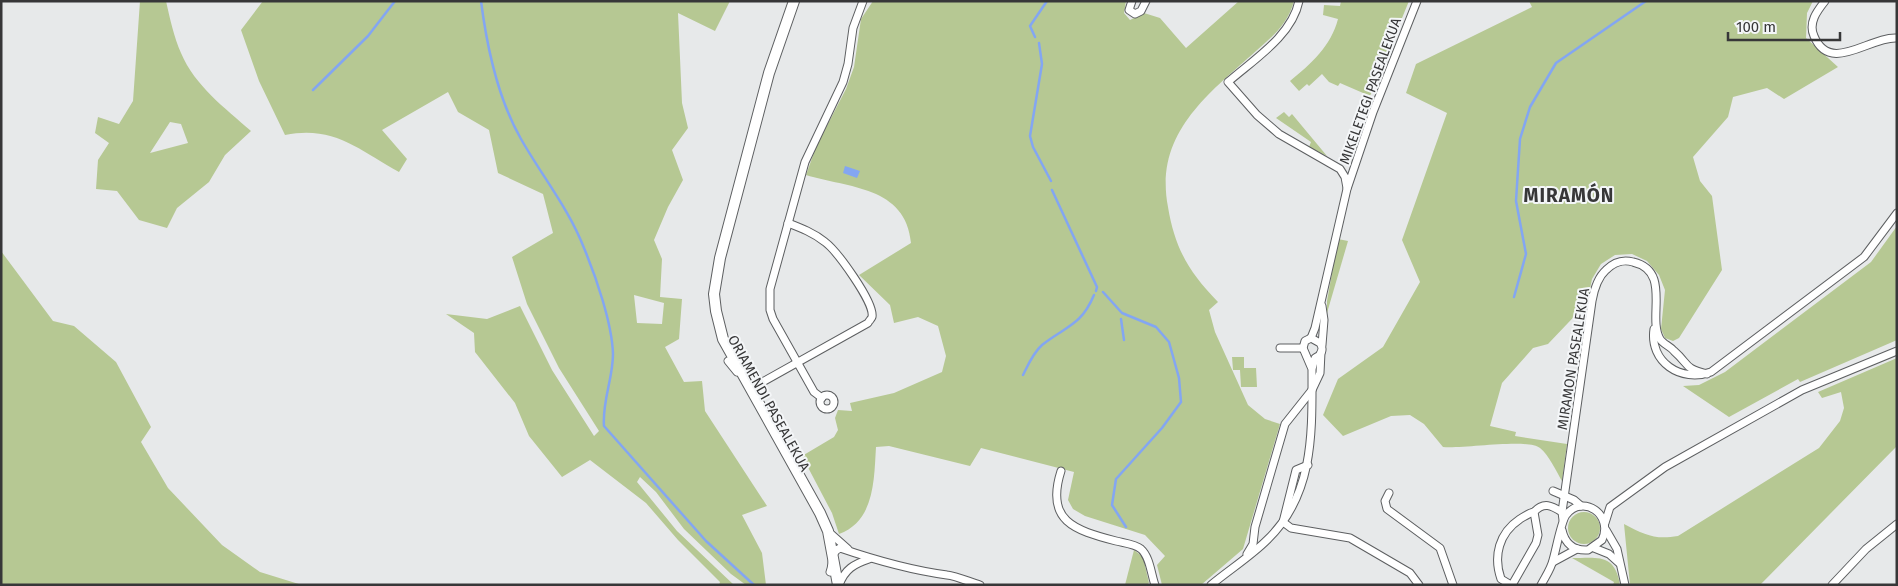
<svg xmlns="http://www.w3.org/2000/svg" width="1898" height="586" font-family="'Fira Sans',sans-serif">
  <rect width="100%" height="100%" fill="#e7e9ea"/>
  <g fill="#b6c893" fill-rule="evenodd">
    <path d="M140,1H166C170,19 174,37 181,53C195,86 225,108 251,131L225,155L209,182L177,208L167,228L139,220L117,191L96,189L98,160L109,143L95,133L98,117L119,124L133,101ZM170,122L181,124L188,143L150,153Z"/>
    <path d="M263,1H730L715,31L678,13L682,103L688,128L672,150L683,180L668,207L654,240L662,259L660,297L682,299L679,339L665,347L684,382L702,381L705,411L767,506L742,515L762,553L766,585H746L731,574L684,529L656,492L640,477L637,482L677,531L734,585H719L720,582L678,540L646,503L590,460L562,477L529,436L515,403L475,352L474,333L446,314L487,319L520,306L552,370L594,436L599,431L559,368L527,304L512,257L553,233L543,194L498,173L489,130L458,112L448,92L382,130L407,159L399,172C359,150 334,125 285,135L259,81L241,30ZM634,295L664,303L662,324L637,323Z"/>
    <path d="M873,1H1126L1124,13L1130,20L1144,13L1160,18L1186,48L1239,1H1294C1288,24 1272,37 1256,51C1207,95 1154,134 1168,207C1175,249 1189,272 1218,302L1209,310L1215,332L1248,405L1265,419L1280,424L1243,549L1201,585H1162L1157,565L1165,556L1145,535L1085,516L1073,509L1068,500L1074,472L981,448L970,466L889,446L876,447C874,479 875,521 839,534L832,513L802,456L834,437L838,430L835,418L838,410L852,411L850,403L894,393L942,372L946,356L938,326L918,317L894,323L890,305L859,275L911,243C906,186 848,188 806,175L816,147L846,89L854,67L861,19Z"/>
    <path d="M1341,1H1409L1370,96L1340,83L1338,86L1329,82L1322,74L1309,86L1307,84L1299,91L1290,81C1311,64 1331,46 1338,19L1323,15L1324,5L1340,6Z"/>
    <path d="M1529,1H1813L1807,13L1806,38L1838,67L1784,99L1767,88L1733,97L1728,117L1693,157L1700,181L1712,196L1722,270L1679,338L1673,341L1665,338L1661,329L1665,290L1659,275L1647,261L1632,254L1615,255L1601,264L1592,279L1587,303L1548,344L1533,348L1502,383L1490,426L1516,432L1515,436L1567,444L1562,481C1556,471 1549,455 1540,448C1528,438 1463,449 1443,447L1424,424L1410,415L1391,416L1343,436L1323,415L1338,379L1383,347L1420,282L1402,240L1447,113L1406,93L1416,64L1532,7Z"/>
    <polygon points="1284,112 1289,117 1292,114 1327,156 1309,147 1311,142 1276,118"/>
    <polygon points="1897,226 1897,340 1800,382 1798,379 1729,417 1683,386 1699,385 1725,372 1871,262"/>
    <polygon points="1338,239 1348,241 1327,313 1327,301"/>
    <polygon points="1,251 53,321 74,326 116,362 151,427 141,442 168,488 222,545 260,572 302,585 1,585"/>
    <polygon points="1232,357 1244,357 1244,368 1256,368 1257,387 1241,387 1240,370 1233,370"/>
    <path d="M1897,358V446L1760,585H1630L1624,524C1645,535 1655,540 1678,536L1819,448L1840,421L1844,408L1841,392L1822,398L1818,392Z"/>
    <circle cx="1584" cy="528" r="16"/>
    <polygon points="1134,550 1143,557 1149,583 1147,585 1125,585"/>
    <path d="M1572,558C1598,558 1615,553 1620,585H1613L1614,582Z"/>
  </g>
  <polygon fill="#83a6f2" points="845,166 860,171 857,178 843,173"/>
  <g fill="none" stroke-linecap="round" stroke-linejoin="round">
    <g stroke="#83a6f2" stroke-width="2.5">
      <path d="M481,1C487,48 498,99 521,139C542,176 569,209 584,248C596,277 612,323 613,354C613,379 602,401 604,426L706,541L754,585"/>
      <polyline points="1035,37 1030,26 1047,1"/>
      <polyline points="1039,43 1042,64 1030,136 1033,147 1051,181"/>
      <polyline points="313,90 368,36 395,1"/>
      <polyline points="1052,190 1097,287 1096,291"/>
      <polyline points="1103,292 1122,313 1156,327 1169,342 1179,378 1181,402 1162,428 1116,479 1112,505 1126,527"/>
      <polyline points="1514,297 1526,254 1516,201 1520,139 1530,107 1556,63 1646,1"/>
      <polyline points="1121,319 1124,340"/>
      <path d="M1023,375C1028,365 1033,353 1042,345C1066,326 1081,326 1094,295"/>
    </g>
    <defs>
      <g id="street">
        <polyline points="1132,1 1129,10 1135,14 1141,11 1146,1"/>
        <path d="M1299,1C1292,36 1253,60 1228,82L1257,115L1279,134L1340,169L1345,177L1347,188"/>
        <path d="M1825,1C1817,11 1808,23 1814,36C1830,75 1870,36 1897,38"/>
        <path d="M1654,329C1649,362 1681,383 1711,372L1864,257L1897,213"/>
        <polyline points="1311,338 1315,328 1347,189 1373,112 1417,1"/>
        <polyline points="1322,345 1324,320 1322,306"/>
        <polyline points="1280,348 1303,348"/>
        <polyline points="728,361 737,372"/>
        <path d="M750,389L868,323C868,322 872,318 872,317C875,303 837,251 825,242C814,233 801,228 788,223"/>
        <circle cx="827" cy="402" r="7"/>
        <polyline points="822,398 814,392 773,319 770,310 770,289 805,162 843,82 848,64 853,28 863,1"/>
        <polyline points="1308,465 1296,470 1283,522 1291,528 1350,538 1410,573 1419,585"/>
        <path d="M1061,471C1045,521 1074,530 1116,541C1124,543 1135,544 1141,549C1150,557 1151,574 1155,585"/>
        <polyline points="1553,491 1574,500 1581,506"/>
        <polyline points="1389,493 1385,501 1387,509 1440,548 1453,585"/>
        <path d="M1563,520L1562,512L1592,301C1594,290 1597,278 1606,270C1614,262 1622,259 1633,262C1672,271 1647,317 1660,339C1663,344 1670,346 1674,351C1690,365 1683,368 1707,374"/>
        <polyline points="1605,523 1610,507 1665,467 1802,390 1897,351"/>
        <polyline points="1606,530 1617,549 1625,585"/>
        <polyline points="830,533 848,549"/>
        <polyline points="1594,548 1609,554 1619,563"/>
        <polyline points="1247,554 1253,544 1255,527 1285,424 1312,390 1320,373 1321,352"/>
        <polyline points="1553,562 1577,549"/>
        <path d="M830,572C834,563 829,553 840,548C875,560 910,570 947,575C956,576 970,582 980,585"/>
        <path d="M839,585C845,569 854,564 869,559"/>
        <path d="M1211,585C1229,570 1251,556 1267,540C1315,494 1312,431 1312,369L1315,358C1322,355 1324,349 1320,343L1311,338L1305,341L1303,348L1312,369"/>
        <path d="M1511,585L1501,579C1493,556 1499,533 1520,519C1525,516 1529,513 1534,512"/>
        <path d="M1512,585L1536,543L1538,535L1534,512C1544,501 1552,506 1562,512"/>
        <path d="M1541,585C1545,577 1551,569 1553,560C1556,550 1561,522 1566,515C1583,493 1614,515 1602,540L1588,550C1574,551 1565,544 1562,530"/>
        <polyline points="1832,585 1866,549 1897,524"/>
      </g>
      <polyline id="secondary" points="794,1 769,73 720,258 714,294 716,311 723,339 820,513 828,531 838,585"/>
    </defs>
    <use href="#street" stroke="#5d5f61" stroke-width="9"/>
    <use href="#secondary" stroke="#5d5f61" stroke-width="12"/>
    <use href="#street" stroke="#fff" stroke-width="7"/>
    <use href="#secondary" stroke="#fff" stroke-width="10"/>
  </g>
  <g text-anchor="middle" stroke-width="4" stroke-linejoin="round" paint-order="stroke">
    <g font-size="14" fill="#373738" stroke="#f4f6f8">
      <text transform="translate(1370 91) rotate(-70)" y="5">MIKELETEGI PASEALEKUA</text>
      <text transform="translate(1573 359) rotate(-81)" y="5">MIRAMON PASEALEKUA</text>
      <text transform="translate(769 403) rotate(61)" y="5">ORIAMENDI PASEALEKUA</text>
    </g>
    <g font-size="19" font-weight="bold" letter-spacing="1" fill="#373738" stroke="#f4f6f8">
      <text x="1569" y="202">MIRAMÓN</text>
    </g>
  </g>
  <rect width="1898" height="586" fill="none" stroke="#373738" stroke-width="5"/>
  <path d="M1728 32v8h112v-8" fill="none" stroke="#373738" stroke-width="2.5"/>
  <text x="1736" y="32" font-size="15" fill="#373738" stroke="#f4f6f8" stroke-width="4" paint-order="stroke">100 m</text>
</svg>
